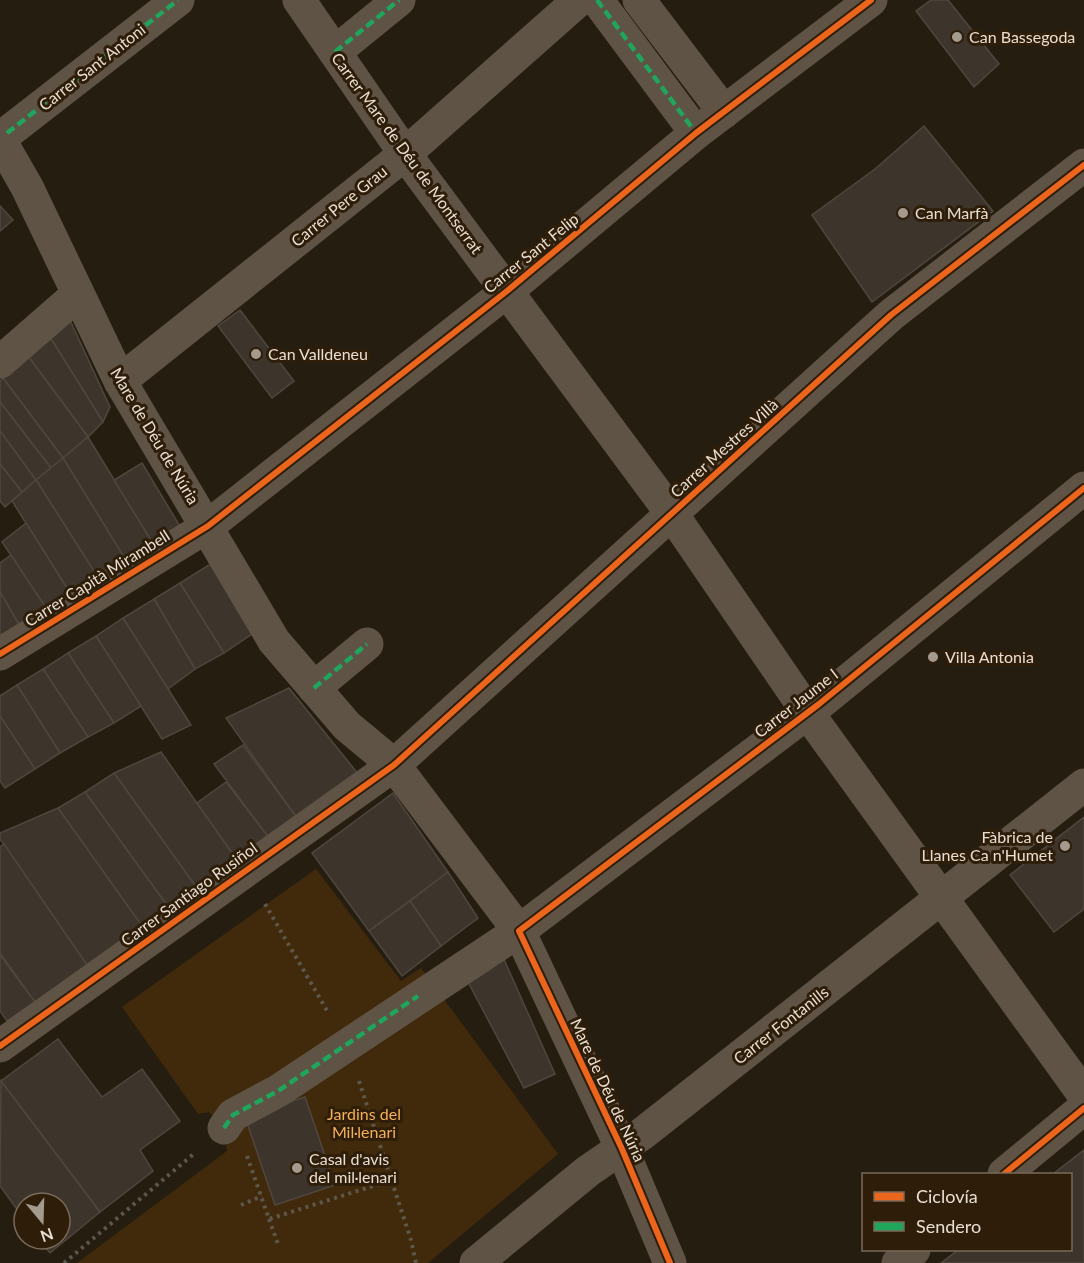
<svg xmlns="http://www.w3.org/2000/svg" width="1084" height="1263" font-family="Lato,sans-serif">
  <rect width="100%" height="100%" fill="#261d11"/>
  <polygon fill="#412a0b" points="316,869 401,981 421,968 558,1154 428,1263 77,1263 227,1151 224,1128 209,1112 198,1114 122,1007"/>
  <g fill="#3d352c" stroke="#4f473e" stroke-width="1.5">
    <polygon points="931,0 948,0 999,64 974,87 916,11"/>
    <polygon points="924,126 993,211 872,302 812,215 875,169"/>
    <polygon points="0,206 13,220 0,231"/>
    <polygon points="240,310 294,381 272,398 218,326"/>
    <polygon points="70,320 110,407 103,422 50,337"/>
    <polygon points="50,337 103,422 88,437 28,356"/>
    <polygon points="28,356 88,437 63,458 3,378"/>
    <polygon points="3,378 63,458 51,468 0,402 0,381"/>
    <polygon points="0,402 51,468 36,480 0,431"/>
    <polygon points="0,431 36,480 22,492 0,464"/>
    <polygon points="88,437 154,545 127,562 63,458"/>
    <polygon points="63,458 127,562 99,579 36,480"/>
    <polygon points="142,463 181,528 154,545 114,480"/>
    <polygon points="0,464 22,492 5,507 0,501"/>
    <polygon points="36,480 99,579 72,596 12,501"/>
    <polygon points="26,523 72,596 48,611 2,542"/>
    <polygon points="11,555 48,611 21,628 0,592 0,563"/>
    <polygon points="212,563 252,634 224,653 180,583"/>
    <polygon points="180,583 224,653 195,669 154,599"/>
    <polygon points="0,592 21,628 0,641"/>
    <polygon points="154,599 195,669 168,689 123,618"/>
    <polygon points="123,618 191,725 162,739 96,636"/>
    <polygon points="96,636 141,706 114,723 68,653"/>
    <polygon points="68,653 114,723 88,737 43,669"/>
    <polygon points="43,669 88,737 60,753 17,685"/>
    <polygon points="17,685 60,753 35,769 0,716 0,696"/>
    <polygon points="289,688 359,775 297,818 226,718"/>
    <polygon points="0,716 35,769 5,788 0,781"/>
    <polygon points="243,745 297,818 269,838 214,764"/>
    <polygon points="161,752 237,860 197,888 114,773"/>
    <polygon points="114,773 197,888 169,908 85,792"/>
    <polygon points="226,782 269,838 237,860 197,803"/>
    <polygon points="85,792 169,908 142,926 58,808"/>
    <polygon points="393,793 448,872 369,931 312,853"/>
    <polygon points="58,808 142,926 87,965 0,839 0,833"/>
    <polygon points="1084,817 1084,909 1054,932 1010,875"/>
    <polygon points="4,844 87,965 35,1002 0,953 0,847"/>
    <polygon points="448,872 478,918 441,946 410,901"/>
    <polygon points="410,901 441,946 402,976 369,931"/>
    <polygon points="0,955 35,1002 7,1021 0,1011"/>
    <polygon points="503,957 555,1074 524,1088 467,980"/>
    <polygon points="58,1039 102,1097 142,1069 180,1121 140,1150 153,1171 100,1212 1,1081"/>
    <polygon points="1,1081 100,1212 50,1253 39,1239 60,1239 60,1203 24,1203 24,1219 0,1186"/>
    <polygon points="305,1097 335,1185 275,1205 245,1117"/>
    <polygon points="1084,1150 1084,1263 941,1263 958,1250 1070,1250 1070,1174 1053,1174"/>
  </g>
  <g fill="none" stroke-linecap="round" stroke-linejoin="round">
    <g stroke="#5f564c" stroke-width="4" stroke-dasharray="3 4.5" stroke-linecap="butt">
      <polyline points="265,904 329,1014"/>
      <polyline points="359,1081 411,1240 416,1263"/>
      <polyline points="247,1156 269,1219 392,1180"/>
      <polyline points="241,1205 262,1196"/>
      <polyline points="269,1219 278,1244"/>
      <polyline points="64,1263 196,1152"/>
    </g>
    <g stroke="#5e5345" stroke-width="33">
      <polyline points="299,0 405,154 672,514 815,723 1084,1095"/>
      <polyline points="597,0 696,133"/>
      <polyline points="639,0 724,112"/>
      <polyline points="335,52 399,0"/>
      <polyline points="7,133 178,0"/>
      <polyline points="0,140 27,187 120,381 274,641 347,726 394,765 519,931 622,1149 670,1263"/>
      <polyline points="0,362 77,295"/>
      <polyline points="120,381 405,154 579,0"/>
      <polyline points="0,654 208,526 507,291 696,133 871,0"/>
      <polyline points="314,688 367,644"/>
      <polyline points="0,1046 394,765 891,315 1084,165"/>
      <polyline points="224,1128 233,1115 278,1091 519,931 819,704 1084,488"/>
      <polyline points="1004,1174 1084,1108"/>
      <polyline points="476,1263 588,1171 642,1134 1084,785"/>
      <polyline points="898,1263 914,1250"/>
    </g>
    <g stroke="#20a55d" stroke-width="4.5" stroke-dasharray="9 4.5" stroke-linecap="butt">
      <polyline points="597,0 696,133"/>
      <polyline points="335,52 399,0"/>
      <polyline points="7,133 178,0"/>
      <polyline points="314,688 367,644"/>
      <polyline points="224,1128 233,1115 278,1091 418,996"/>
    </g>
    <defs>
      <g id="cycleway">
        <polyline points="0,654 208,526 507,291 696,133 871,0"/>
        <polyline points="0,1046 394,765 891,315 1084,165"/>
        <polyline points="1004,1174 1084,1108"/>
        <polyline points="670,1263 622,1149 519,931 819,704 1084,488"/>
      </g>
    </defs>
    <use href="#cycleway" stroke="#2e1e09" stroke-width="10"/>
    <use href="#cycleway" stroke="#eb651d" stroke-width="6"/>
  </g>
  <g fill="#a59a8e" stroke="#2e1e09" stroke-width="2">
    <circle cx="957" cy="37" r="6"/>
    <circle cx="903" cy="213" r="6"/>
    <circle cx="256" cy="354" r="6"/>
    <circle cx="933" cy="657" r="6"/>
    <circle cx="1065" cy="846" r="6"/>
    <circle cx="297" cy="1168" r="6"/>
  </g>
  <g text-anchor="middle" stroke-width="6" stroke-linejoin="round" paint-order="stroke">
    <g font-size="16" fill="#e9ded2" stroke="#2e1e09" text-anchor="start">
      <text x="969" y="43">Can Bassegoda</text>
      <text x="915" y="219">Can Marfà</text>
      <text x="268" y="360">Can Valldeneu</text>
      <text x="945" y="663">Villa Antonia</text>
      <text x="1053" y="843" text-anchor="end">Fàbrica de<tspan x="1053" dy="18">Llanes Ca n'Humet</tspan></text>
      <text x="309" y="1165">Casal d'avis<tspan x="309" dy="18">del mil·lenari</tspan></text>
    </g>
    <g font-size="16" fill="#e9ded2" stroke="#2e1e09">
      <text transform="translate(92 67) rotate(-38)" y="6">Carrer Sant Antoni</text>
      <text transform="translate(407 153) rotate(54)" y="6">Carrer Mare de Déu de Montserrat</text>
      <text transform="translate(339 206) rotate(-39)" y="6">Carrer Pere Grau</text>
      <text transform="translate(531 253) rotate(-39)" y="6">Carrer Sant Felip</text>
      <text transform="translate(155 436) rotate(59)" y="6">Mare de Déu de Núria</text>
      <text transform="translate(724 448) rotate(-42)" y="6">Carrer Mestres Villà</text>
      <text transform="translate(97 578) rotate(-32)" y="6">Carrer Capità Mirambell</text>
      <text transform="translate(796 703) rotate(-38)" y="6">Carrer Jaume I</text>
      <text transform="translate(189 894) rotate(-36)" y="6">Carrer Santiago Rusiñol</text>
      <text transform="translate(781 1025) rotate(-38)" y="6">Carrer Fontanills</text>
      <text transform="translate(608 1090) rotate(65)" y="6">Mare de Déu de Núria</text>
    </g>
    <g font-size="16" fill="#f5b058" stroke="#2e1e09">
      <text x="364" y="1120">Jardins del<tspan x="364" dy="18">Mil·lenari</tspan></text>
    </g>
  </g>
  <rect x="862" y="1173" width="210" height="78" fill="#2e1e09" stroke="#796b59" stroke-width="1.5"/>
  <rect x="874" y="1192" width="30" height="9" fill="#eb651d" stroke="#796b59" stroke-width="1.5"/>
  <text x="916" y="1203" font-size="18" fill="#e9ded2">Ciclovía</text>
  <rect x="874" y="1222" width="30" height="9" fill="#20a55d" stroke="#796b59" stroke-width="1.5"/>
  <text x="916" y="1233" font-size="18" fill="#e9ded2">Sendero</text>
  <g transform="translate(42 1221) rotate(161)"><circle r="28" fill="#2e1e09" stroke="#796b59" stroke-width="1.5"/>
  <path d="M0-4.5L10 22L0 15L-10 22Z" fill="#a59a8e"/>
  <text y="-9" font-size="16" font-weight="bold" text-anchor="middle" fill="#e9ded2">N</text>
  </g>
</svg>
